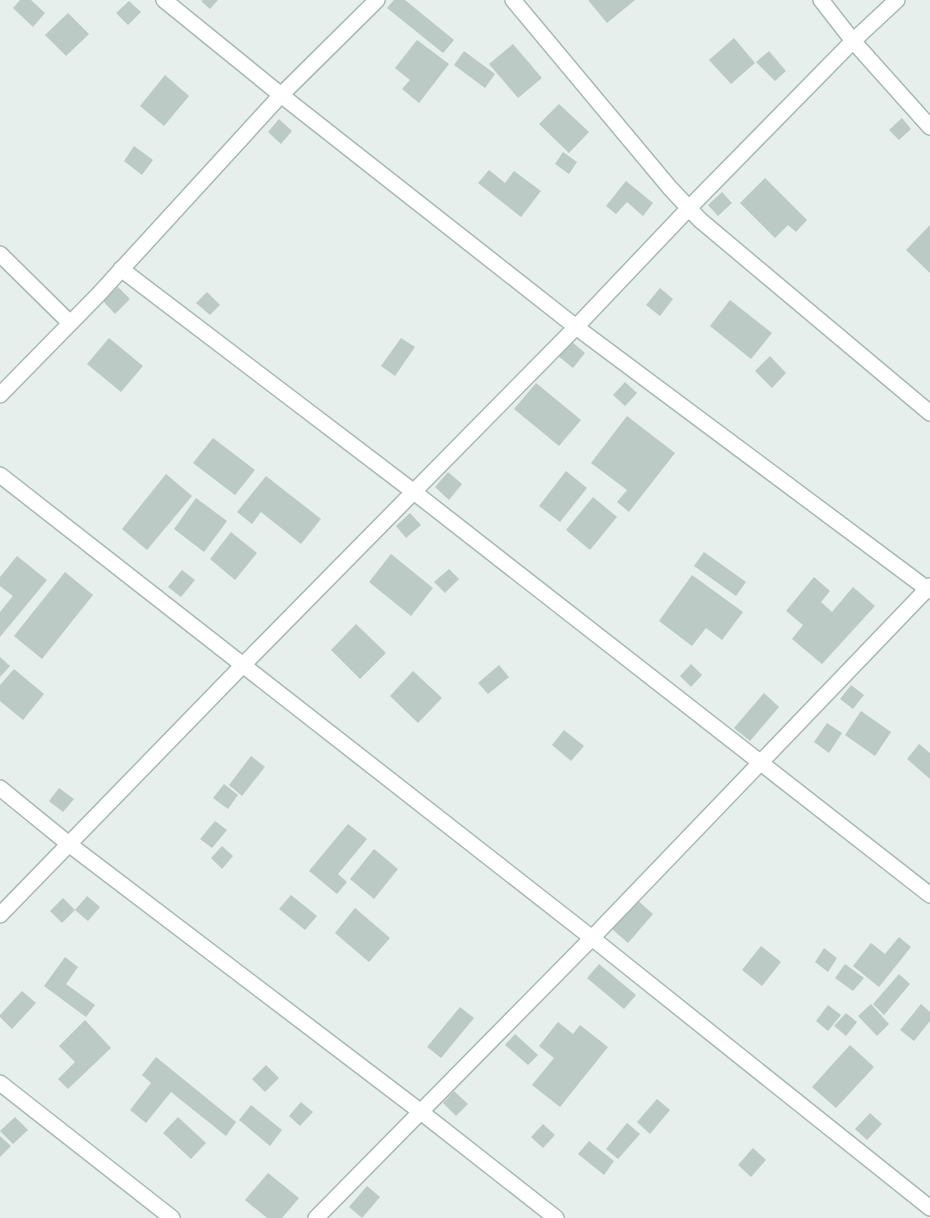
<svg xmlns="http://www.w3.org/2000/svg" width="930" height="1218" font-family="'Noto Sans',sans-serif">
  <rect width="100%" height="100%" fill="#e6efeb"/>
  <g fill="#bbcac4">
    <polygon points="20,0 31,0 45,13 33,27 13,8"/>
    <polygon points="203,0 218,0 210,9 201,1"/>
    <polygon points="394,0 405,0 454,40 443,53 387,8"/>
    <polygon points="588,0 635,0 607,23"/>
    <polygon points="129,1 141,12 128,25 116,13"/>
    <polygon points="68,13 89,34 66,56 45,35"/>
    <polygon points="734,38 755,63 731,84 709,60"/>
    <polygon points="417,40 449,64 419,103 402,89 410,80 395,68"/>
    <polygon points="513,44 542,78 518,98 489,64"/>
    <polygon points="464,51 495,74 485,88 454,65"/>
    <polygon points="769,51 786,71 775,81 756,62"/>
    <polygon points="165,75 189,96 164,126 140,106"/>
    <polygon points="559,104 589,132 569,153 539,124"/>
    <polygon points="902,118 911,129 899,140 889,130"/>
    <polygon points="279,119 292,131 281,144 268,132"/>
    <polygon points="134,146 153,160 142,175 124,161"/>
    <polygon points="563,152 577,162 569,174 555,164"/>
    <polygon points="489,170 505,183 514,171 541,191 521,217 478,183"/>
    <polygon points="765,178 807,220 796,232 788,225 775,238 740,203"/>
    <polygon points="626,181 653,203 643,216 627,202 616,214 606,206"/>
    <polygon points="722,192 732,203 718,216 708,205"/>
    <polygon points="930,225 930,273 906,250"/>
    <polygon points="118,287 130,299 115,314 103,301"/>
    <polygon points="660,288 673,299 660,316 646,305"/>
    <polygon points="207,292 220,305 210,315 196,303"/>
    <polygon points="730,300 772,333 751,359 710,326"/>
    <polygon points="565,336 585,353 573,368 552,351"/>
    <polygon points="109,338 143,366 121,392 87,364"/>
    <polygon points="401,338 415,347 395,376 381,366"/>
    <polygon points="770,356 786,373 772,388 755,371"/>
    <polygon points="625,382 637,393 625,406 613,395"/>
    <polygon points="536,383 581,420 559,446 514,409"/>
    <polygon points="627,416 675,453 629,512 617,502 627,490 591,463"/>
    <polygon points="213,438 255,470 235,495 193,463"/>
    <polygon points="566,471 587,488 560,522 539,506"/>
    <polygon points="448,472 462,484 449,500 435,487"/>
    <polygon points="166,474 192,496 147,550 122,529"/>
    <polygon points="266,476 321,519 301,544 261,512 252,524 237,512"/>
    <polygon points="593,497 617,517 590,550 566,530"/>
    <polygon points="196,498 227,521 204,552 174,529"/>
    <polygon points="410,513 421,525 406,538 396,526"/>
    <polygon points="231,532 257,553 235,580 210,559"/>
    <polygon points="704,552 746,582 736,596 694,566"/>
    <polygon points="391,554 433,588 411,616 369,582"/>
    <polygon points="17,556 47,580 0,637 0,612 13,596 0,586 0,577"/>
    <polygon points="449,569 459,579 445,593 434,582"/>
    <polygon points="182,570 195,580 181,597 168,587"/>
    <polygon points="65,572 93,595 42,659 14,636"/>
    <polygon points="692,575 743,612 722,640 706,628 692,646 659,621"/>
    <polygon points="814,577 830,591 821,602 832,612 853,587 875,606 822,664 792,639 803,625 786,611"/>
    <polygon points="356,624 386,653 360,679 331,650"/>
    <polygon points="0,657 10,666 0,677"/>
    <polygon points="691,664 702,675 691,687 680,676"/>
    <polygon points="499,665 509,677 488,694 478,683"/>
    <polygon points="14,669 44,694 23,720 0,701 0,685"/>
    <polygon points="413,671 442,698 418,723 390,696"/>
    <polygon points="851,685 864,695 853,709 840,699"/>
    <polygon points="764,693 779,707 750,741 734,728"/>
    <polygon points="861,711 891,732 875,756 845,735"/>
    <polygon points="827,723 842,733 829,753 814,742"/>
    <polygon points="564,730 584,746 571,761 552,745"/>
    <polygon points="919,744 930,753 930,779 907,759"/>
    <polygon points="251,756 265,767 242,796 229,785"/>
    <polygon points="224,784 238,795 228,809 213,798"/>
    <polygon points="59,788 74,799 63,812 49,801"/>
    <polygon points="215,821 227,830 212,848 200,839"/>
    <polygon points="348,824 367,839 338,874 347,882 337,894 309,871"/>
    <polygon points="222,846 233,856 222,869 211,858"/>
    <polygon points="374,849 398,869 374,899 350,879"/>
    <polygon points="291,895 317,916 305,930 279,909"/>
    <polygon points="87,896 100,907 88,921 75,910"/>
    <polygon points="63,898 75,910 62,923 50,911"/>
    <polygon points="637,900 653,914 628,943 612,929"/>
    <polygon points="355,908 390,938 369,962 335,933"/>
    <polygon points="899,937 911,947 879,987 853,966 871,943 885,954"/>
    <polygon points="761,946 781,962 762,986 742,970"/>
    <polygon points="824,948 837,958 828,972 815,962"/>
    <polygon points="65,957 78,967 66,984 95,1005 86,1017 44,986"/>
    <polygon points="599,964 636,995 624,1009 587,978"/>
    <polygon points="845,964 864,978 853,991 835,978"/>
    <polygon points="899,974 910,984 884,1015 873,1004"/>
    <polygon points="22,991 36,1003 12,1029 0,1017 0,1015"/>
    <polygon points="871,1004 889,1024 877,1036 858,1016"/>
    <polygon points="921,1004 930,1012 930,1021 914,1041 900,1030"/>
    <polygon points="828,1005 841,1015 828,1031 816,1021"/>
    <polygon points="460,1007 474,1018 441,1058 427,1047"/>
    <polygon points="846,1013 857,1022 846,1036 834,1026"/>
    <polygon points="85,1020 111,1048 68,1089 58,1079 75,1062 59,1046"/>
    <polygon points="558,1022 573,1034 580,1025 608,1047 560,1107 532,1085 554,1058 539,1046"/>
    <polygon points="515,1034 538,1055 528,1065 505,1045"/>
    <polygon points="850,1045 874,1067 836,1108 812,1087"/>
    <polygon points="156,1057 236,1122 226,1136 171,1092 146,1123 130,1110 151,1083 142,1075"/>
    <polygon points="266,1065 279,1078 265,1092 252,1079"/>
    <polygon points="454,1091 468,1104 456,1116 443,1103"/>
    <polygon points="657,1099 670,1110 650,1134 637,1122"/>
    <polygon points="301,1102 313,1112 300,1126 289,1116"/>
    <polygon points="251,1105 282,1130 270,1146 239,1120"/>
    <polygon points="870,1113 882,1124 867,1140 855,1129"/>
    <polygon points="15,1117 28,1130 13,1144 0,1131"/>
    <polygon points="178,1117 206,1143 191,1159 163,1133"/>
    <polygon points="627,1123 640,1134 618,1159 606,1149"/>
    <polygon points="543,1124 555,1135 543,1148 531,1137"/>
    <polygon points="0,1136 11,1146 0,1157"/>
    <polygon points="589,1141 614,1161 604,1175 578,1154"/>
    <polygon points="753,1148 766,1160 751,1177 738,1165"/>
    <polygon points="268,1173 299,1198 282,1218 267,1218 245,1200"/>
    <polygon points="367,1186 380,1197 362,1218 349,1207"/>
  </g>
  <g fill="none" stroke-linecap="round" stroke-linejoin="round">
    <defs>
      <g id="minor">
        <polyline points="164,0 281,95 576,327 930,591"/>
        <polyline points="513,0 670,188 700,220 930,413"/>
        <polyline points="821,0 853,41 930,127"/>
        <polyline points="0,254 70,323"/>
        <polyline points="121,269 414,492 930,895"/>
        <polyline points="0,395 98,295 281,95 377,0"/>
        <polyline points="0,475 592,938 930,1208"/>
        <polyline points="0,788 70,845 421,1112 556,1218"/>
        <polyline points="0,915 243,665 576,327 689,208 853,41 897,0"/>
        <polyline points="0,1083 172,1218"/>
        <polyline points="316,1218 592,938 930,586"/>
      </g>
    </defs>
    <use href="#minor" stroke="#a8b8b2" stroke-width="18"/>
    <use href="#minor" stroke="#fff" stroke-width="15"/>
  </g>
</svg>
